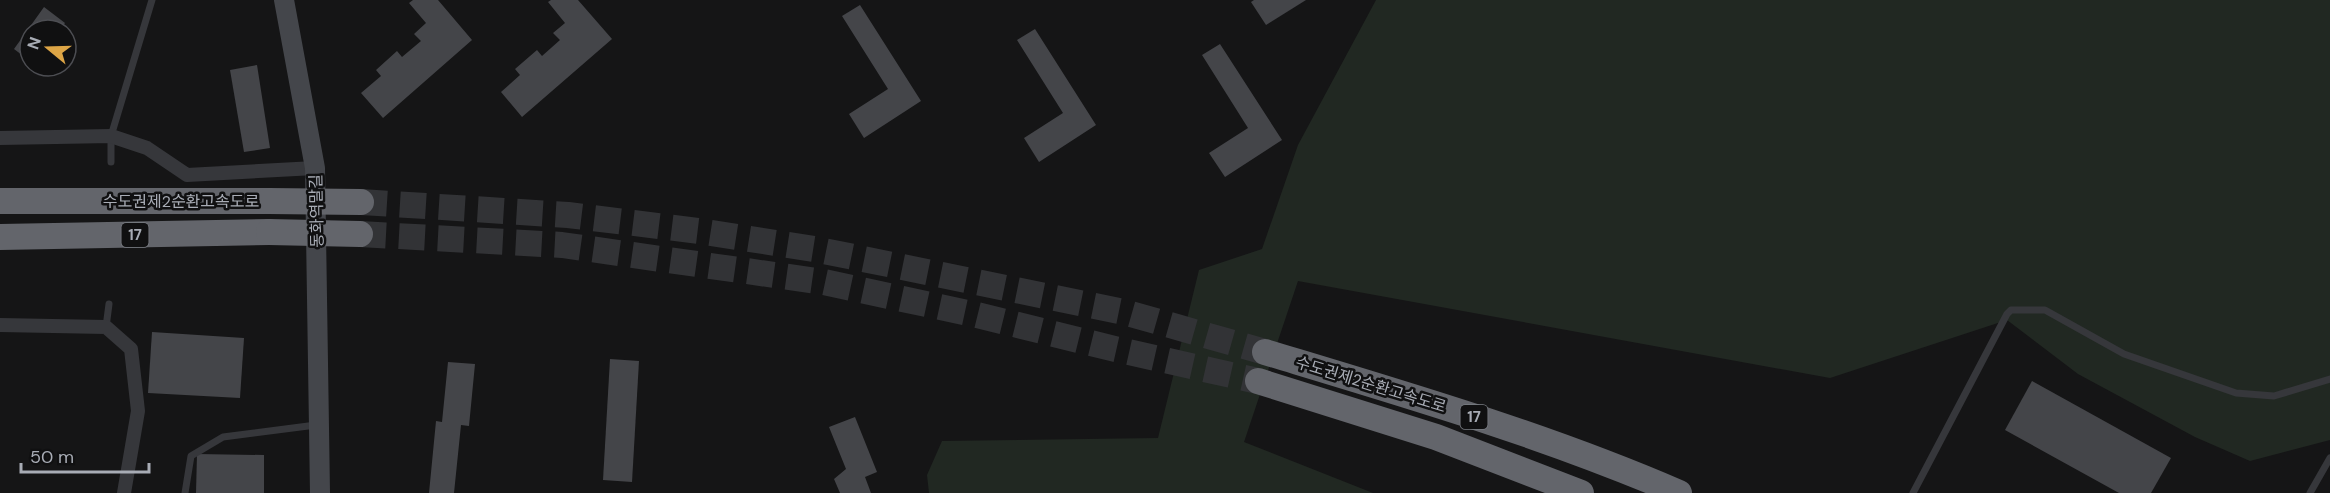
<svg xmlns="http://www.w3.org/2000/svg" width="2330" height="493" font-family="'DM Sans','Noto Sans KR',sans-serif">
  <rect width="100%" height="100%" fill="#151516"/>
  <polygon fill="#212822" points="1376,0 2330,0 2330,440 2250,461 2195,437 2078,374 2007,320 1830,378 1298,281 1244,442 1373,493 929,493 927,475 942,441 1158,438 1199,270 1262,249 1298,145"/>
  <g fill="#444549">
    <polygon points="413,0 438,0 472,40 383,118 361,93 381,76 376,70 397,51 402,57 421,41 414,34 426,23 409,3"/>
    <polygon points="551,0 578,0 612,39 522,117 501,92 520,75 515,69 537,50 542,56 560,40 553,33 565,23 548,2"/>
    <polygon points="1254,0 1306,0 1266,25 1251,2"/>
    <polygon points="860,5 921,101 864,138 849,114 888,89 842,16"/>
    <polygon points="44,7 65,23 60,30 30,30 30,61 14,49"/>
    <polygon points="1035,29 1096,125 1039,162 1024,138 1063,113 1017,40"/>
    <polygon points="1220,44 1282,140 1225,177 1209,153 1248,128 1202,55"/>
    <polygon points="257,65 270,148 244,152 230,70"/>
    <polygon points="152,332 244,338 240,398 148,393"/>
    <polygon points="610,359 639,361 632,482 603,480"/>
    <polygon points="448,362 475,364 469,426 461,425 454,493 429,493 436,421 442,422"/>
    <polygon points="2032,381 2171,458 2151,493 2119,493 2005,430"/>
    <polygon points="855,417 877,472 865,477 871,493 840,493 834,479 846,469 829,427"/>
    <polygon points="197,454 264,455 264,493 196,493"/>
  </g>
  <g fill="none" stroke-linecap="round" stroke-linejoin="round">
    <g stroke="#323336" stroke-width="26" stroke-dasharray="26 13" stroke-linecap="butt">
      <polyline points="361,202 568,215 699,231 814,249 1124,312 1265,352"/>
      <polyline points="360,234 562,245 824,282 977,315 1115,349 1258,381"/>
    </g>
    <g stroke="#36373b" stroke-width="7">
      <polyline points="111,162 111,136 152,0"/>
      <polyline points="106,327 109,304"/>
      <polyline points="185,493 191,456 223,437 316,425"/>
      <polyline points="1913,493 2007,314 2011,310 2045,310 2124,354 2236,393 2274,396 2330,379"/>
      <polyline points="2310,493 2330,458"/>
    </g>
    <g stroke="#36373b" stroke-width="14">
      <polyline points="0,138 111,136 147,148 187,175 315,168"/>
      <polyline points="0,325 106,327 131,349 138,411 124,493"/>
    </g>
    <polyline stroke="#44464b" stroke-width="20" points="284,0 315,168 320,493"/>
    <g stroke="#63656b" stroke-width="26">
      <polyline points="0,201 269,201"/>
      <polyline points="0,237 269,232"/>
      <path d="M1265,352C1404,394 1545,435 1679,493"/>
      <polyline points="1258,381 1436,437 1581,493"/>
    </g>
    <g stroke="#63656b" stroke-width="26">
      <polyline points="269,201 361,202"/>
      <polyline points="269,232 360,234"/>
    </g>
  </g>
  <g text-anchor="middle" stroke-width="5" stroke-linejoin="round" paint-order="stroke">
    <g fill="#101011" stroke="#7a7d84" stroke-width="1.5">
      <rect x="121.5" y="223" width="27" height="24" rx="4.5"/>
      <rect x="1460.5" y="405" width="27" height="24" rx="4.5"/>
    </g>
    <g font-size="15" font-weight="bold" fill="#a8acb5">
      <text x="135" y="240">17</text>
      <text x="1474" y="422">17</text>
    </g>
    <g font-size="16" fill="#a8acb5" stroke="#101011">
      <text x="181" y="207">수도권제2순환고속도로</text>
      <text transform="translate(316 211) rotate(-91)" y="6">동화역말길</text>
      <text transform="translate(1371 384) rotate(17)" y="6">수도권제2순환고속도로</text>
    </g>
  </g>
  <g transform="translate(48 48) rotate(289)"><circle r="28" fill="#101011" stroke="#4d4e53" stroke-width="1.5"/>
  <path d="M0-4.5L10 22L0 15L-10 22Z" fill="#dda546"/>
  <text y="-9" font-size="16" font-weight="bold" text-anchor="middle" fill="#a8acb5">N</text>
  </g>
  <path d="M21 463v9h128v-9" fill="none" stroke="#a8acb5" stroke-width="3"/>
  <text x="30" y="463" font-size="18" fill="#a8acb5" stroke="#101011" stroke-width="4.5" paint-order="stroke">50 m</text>
</svg>
